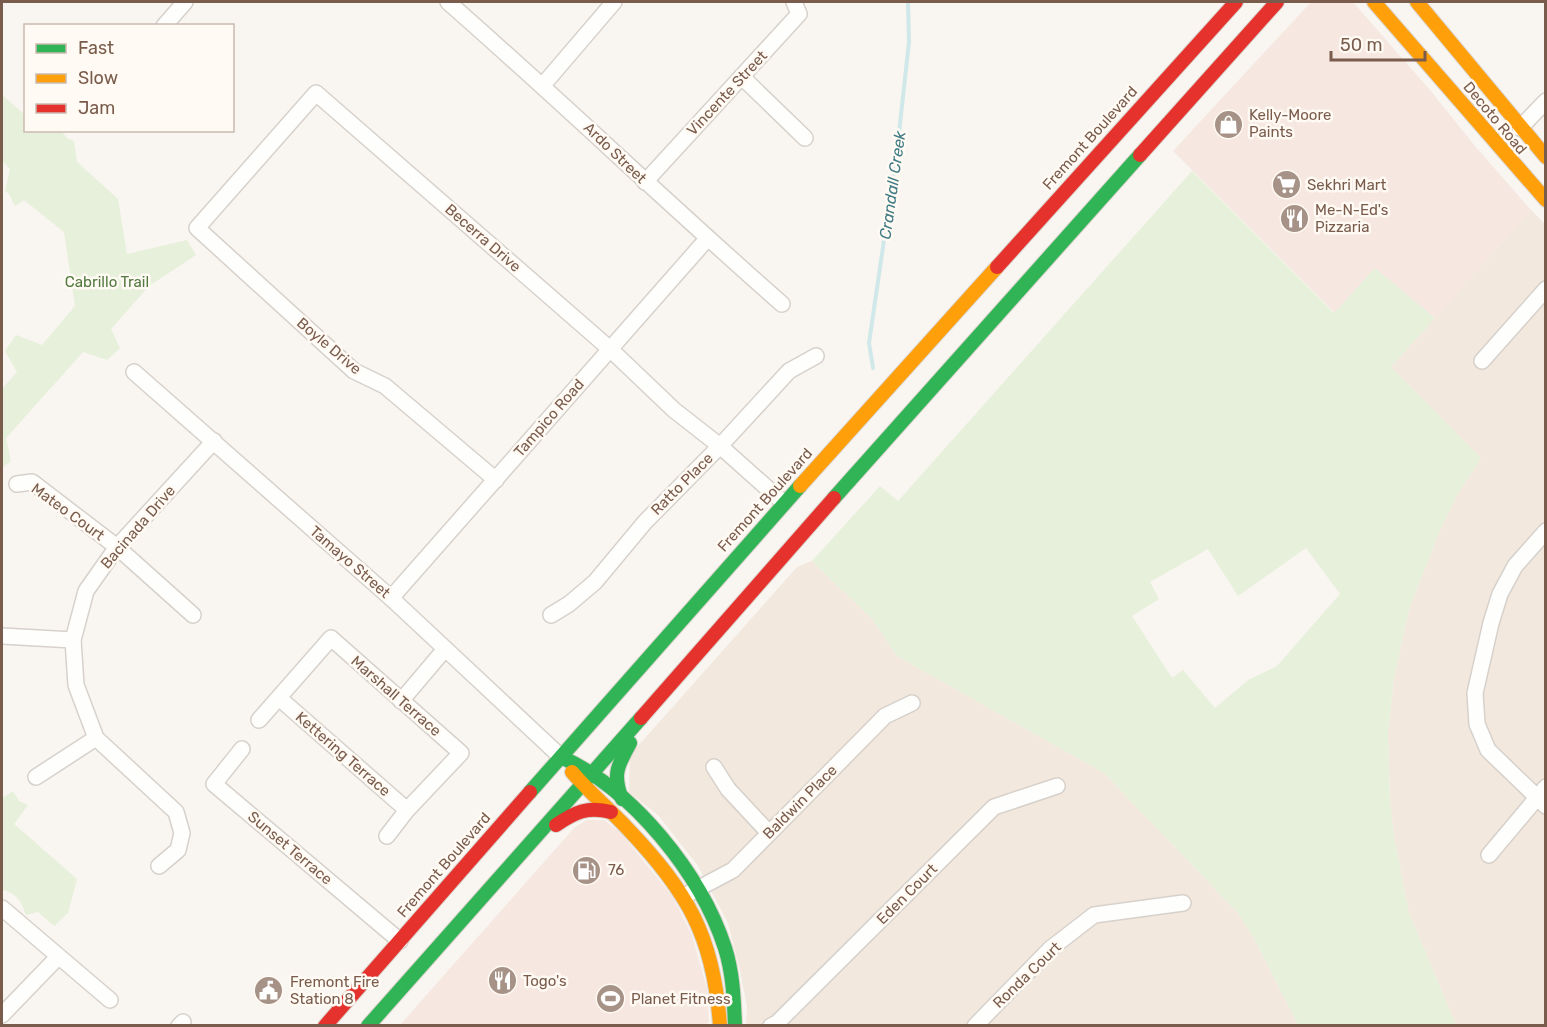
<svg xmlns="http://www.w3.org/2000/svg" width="1547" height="1027" font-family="Rubik,sans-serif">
  <rect width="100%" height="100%" fill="#f9f5f0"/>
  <g fill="#f2e8de">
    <polygon points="1531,210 1546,225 1545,1025 1456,1025 1409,913 1394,837 1390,800 1388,733 1394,678 1409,609 1440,530 1456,497 1481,458 1391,367"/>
    <polygon points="812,561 873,620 897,656 1104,773 1238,913 1255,940 1298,1025 746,1025 747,1007 740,970 728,923 698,866 658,815 629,792 630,755 797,567"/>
  </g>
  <g fill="#f6e8e1">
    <polygon points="1311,2 1353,2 1430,90 1475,146 1531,210 1435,318 1375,268 1335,313 1173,151"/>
    <polygon points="587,820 604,820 621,833 673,897 692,935 707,988 709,1022 705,1025 399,1026 574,828"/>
  </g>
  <g fill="#e7f0db" fill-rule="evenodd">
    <polygon points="2,95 25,115 26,130 61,131 67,138 74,141 77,162 118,199 127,254 187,240 196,255 149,286 111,329 120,348 107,360 83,352 6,438 11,461 2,468 2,389 17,372 5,351 16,335 42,345 75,306 64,232 24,200 15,206 9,194 5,191 10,169 2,161"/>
    <path d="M1192,171L1334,313L1375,268L1435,318L1391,367L1481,458L1456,497L1440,530L1409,609L1394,678L1388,733L1390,800L1394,837L1409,913L1456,1025H1298L1255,940L1238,913L1104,773L897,656L873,620L812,561L880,486L898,501ZM1306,548L1340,594L1277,666L1248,680L1215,708L1183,670L1172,678L1132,616L1159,599L1150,582L1208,549L1238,596Z"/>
    <path d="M13,791L19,801L28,805L14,824L77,879L68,913L54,926L38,912L26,915C21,901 17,893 2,890V798Z"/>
  </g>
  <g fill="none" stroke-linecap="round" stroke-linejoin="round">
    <polyline stroke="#d0e8ea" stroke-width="4" points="873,368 869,343 897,151 909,42 908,2"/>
    <defs>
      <g id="street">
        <path d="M448,2C561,101 669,205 782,304"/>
        <polyline points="164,26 185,2"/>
        <polyline points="742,77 805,138"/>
        <polyline points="543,85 614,2"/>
        <polyline points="1520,128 1546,101"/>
        <polyline points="645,182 799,14 794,2"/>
        <polyline points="1482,361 1546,289"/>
        <polyline points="134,372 391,598 561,757"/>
        <polyline points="496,480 385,386 354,371 197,228 316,93 610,349 674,410 720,446 784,503"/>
        <polyline points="17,484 32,482 117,547 193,615"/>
        <polyline points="1546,531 1515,566 1500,594 1491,623 1475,693 1477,724 1488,750 1546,806"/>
        <polyline points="391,598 707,239"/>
        <polyline points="551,615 569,604 595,582 645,522 720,446 789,371 816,356"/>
        <polyline points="2,636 73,640"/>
        <polyline points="279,698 407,810"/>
        <polyline points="401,701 445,649"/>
        <polyline points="259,720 331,638 461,753 407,810 387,836"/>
        <polyline points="242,749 214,784 400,941"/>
        <polyline points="714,767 728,789 769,833"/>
        <polyline points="36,777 96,738"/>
        <polyline points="1489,855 1546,787"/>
        <polyline points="159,866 178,850 182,833 176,812 96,738 76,685 73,640 86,591 117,547 214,441"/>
        <polyline points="688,894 733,870 885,716 912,703"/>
        <polyline points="2,908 110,1000"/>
        <polyline points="2,1015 58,957"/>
        <polyline points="179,1026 183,1022"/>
        <polyline points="771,1026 777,1023 994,807 1057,786"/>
        <polyline points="975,1026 1050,949 1094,915 1183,903"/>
      </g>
      <g id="fast">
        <polyline points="834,498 1140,155"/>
        <path d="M561,757C633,789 701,874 725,948C733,973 734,1000 735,1026"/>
        <polyline points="530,792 800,486"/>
        <path d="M622,799C612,774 618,765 630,743"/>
        <polyline points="368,1026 641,718"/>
      </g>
      <g id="slow">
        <polyline points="1374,2 1546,200"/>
        <polyline points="1417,2 1546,157"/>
        <polyline points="800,486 997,267"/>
        <path d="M572,772C589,792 609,809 627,828C688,892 714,937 720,1026"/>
      </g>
      <g id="jam">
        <polyline points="1140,155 1277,2"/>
        <polyline points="997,267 1236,2"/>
        <polyline points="641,718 834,498"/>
        <path d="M556,825C575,812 588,806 611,812"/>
        <polyline points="325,1026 530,792"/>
      </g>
    </defs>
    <use href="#street" stroke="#d7d1cb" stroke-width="18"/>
    <use href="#fast" stroke="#d9d2cb" stroke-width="16"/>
    <use href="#slow" stroke="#d9d2cb" stroke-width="16"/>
    <use href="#jam" stroke="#d9d2cb" stroke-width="16"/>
    <use href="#street" stroke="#fefefd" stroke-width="15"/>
    <use href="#fast" stroke="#30b455" stroke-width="14"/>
    <use href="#slow" stroke="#ff9f0a" stroke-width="14"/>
    <use href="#jam" stroke="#e5322d" stroke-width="14"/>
  </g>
  <defs>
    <symbol id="shop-disc" viewBox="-11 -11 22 22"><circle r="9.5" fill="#a69286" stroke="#fffaf3"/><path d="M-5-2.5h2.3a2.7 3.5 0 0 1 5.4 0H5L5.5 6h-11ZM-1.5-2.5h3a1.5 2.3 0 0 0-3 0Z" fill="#fff"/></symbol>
    <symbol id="supermarket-disc" viewBox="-11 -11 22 22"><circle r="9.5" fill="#a69286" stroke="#fffaf3"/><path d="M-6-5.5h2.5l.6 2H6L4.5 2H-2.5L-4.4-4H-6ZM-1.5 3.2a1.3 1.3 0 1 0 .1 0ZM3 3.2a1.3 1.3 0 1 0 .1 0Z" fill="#fff"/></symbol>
    <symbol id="restaurant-disc" viewBox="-11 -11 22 22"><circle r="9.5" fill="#a69286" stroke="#fffaf3"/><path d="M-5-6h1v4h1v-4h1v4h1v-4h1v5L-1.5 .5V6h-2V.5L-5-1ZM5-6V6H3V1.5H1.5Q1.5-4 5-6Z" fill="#fff"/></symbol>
    <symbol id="fuel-disc" viewBox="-11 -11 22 22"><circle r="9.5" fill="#a69286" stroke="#fffaf3"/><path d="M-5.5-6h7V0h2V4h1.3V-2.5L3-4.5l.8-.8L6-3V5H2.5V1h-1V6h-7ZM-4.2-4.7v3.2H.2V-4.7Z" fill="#fff"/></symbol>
    <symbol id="civic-disc" viewBox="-11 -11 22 22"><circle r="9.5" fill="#a69286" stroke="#fffaf3"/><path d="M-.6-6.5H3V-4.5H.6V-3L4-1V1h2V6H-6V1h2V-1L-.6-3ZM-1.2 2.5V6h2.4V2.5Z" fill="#fff"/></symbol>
    <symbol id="stadium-disc" viewBox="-11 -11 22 22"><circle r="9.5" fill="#a69286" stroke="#fffaf3"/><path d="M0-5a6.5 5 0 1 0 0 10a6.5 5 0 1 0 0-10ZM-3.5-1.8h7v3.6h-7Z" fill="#fff"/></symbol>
  </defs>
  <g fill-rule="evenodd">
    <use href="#shop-disc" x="1212" y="108" width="33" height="33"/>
    <use href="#supermarket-disc" x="1270" y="168" width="33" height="33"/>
    <use href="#restaurant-disc" x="1278" y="202" width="33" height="33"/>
    <use href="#fuel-disc" x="570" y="854" width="33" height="33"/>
    <use href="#restaurant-disc" x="486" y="964" width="33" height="33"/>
    <use href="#civic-disc" x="252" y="974" width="33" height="33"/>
    <use href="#stadium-disc" x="594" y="982" width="33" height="33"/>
  </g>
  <g text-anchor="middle" stroke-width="5" stroke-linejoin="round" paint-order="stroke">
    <g font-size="15" fill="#7a5c4d" stroke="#fffaf3">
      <text transform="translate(727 93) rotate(-47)" y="5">Vincente Street</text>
      <text transform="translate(1495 118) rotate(50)" y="5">Decoto Road</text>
      <text transform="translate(1090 138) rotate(-48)" y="5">Fremont Boulevard</text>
      <text transform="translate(615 153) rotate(44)" y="5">Ardo Street</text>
      <text transform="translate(483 238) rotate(41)" y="5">Becerra Drive</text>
      <text transform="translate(329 346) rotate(40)" y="5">Boyle Drive</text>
      <text transform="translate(549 418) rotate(-49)" y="5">Tampico Road</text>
      <text transform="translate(682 484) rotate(-45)" y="5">Ratto Place</text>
      <text transform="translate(765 500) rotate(-48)" y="5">Fremont Boulevard</text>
      <text transform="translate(68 512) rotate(36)" y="5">Mateo Court</text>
      <text transform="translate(138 527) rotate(-49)" y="5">Bacinada Drive</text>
      <text transform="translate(350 562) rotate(41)" y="5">Tamayo Street</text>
      <text transform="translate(396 696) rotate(41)" y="5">Marshall Terrace</text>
      <text transform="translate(343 754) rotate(41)" y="5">Kettering Terrace</text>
      <text transform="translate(800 802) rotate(-45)" y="5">Baldwin Place</text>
      <text transform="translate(290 848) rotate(40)" y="5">Sunset Terrace</text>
      <text transform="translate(444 865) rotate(-49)" y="5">Fremont Boulevard</text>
      <text transform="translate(907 894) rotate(-45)" y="5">Eden Court</text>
      <text transform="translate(1027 975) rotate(-44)" y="5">Ronda Court</text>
    </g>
    <g font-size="15" fill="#7a5c4d" stroke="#fffaf3" text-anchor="start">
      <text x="1249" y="120">Kelly-Moore<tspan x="1249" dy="17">Paints</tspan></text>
      <text x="1307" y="190">Sekhri Mart</text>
      <text x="1315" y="215">Me-N-Ed's<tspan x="1315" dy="17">Pizzaria</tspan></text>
      <text x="608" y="875">76</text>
      <text x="523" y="986">Togo's</text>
      <text x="290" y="987">Fremont Fire<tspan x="290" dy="17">Station 8</tspan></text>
      <text x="631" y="1004">Planet Fitness</text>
    </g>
    <g font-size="15" fill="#537a41" stroke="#fffaf3">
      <text x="107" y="287">Cabrillo Trail</text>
    </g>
    <g font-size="16" font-style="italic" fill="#437c86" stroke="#fffaf3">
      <text transform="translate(892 185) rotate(-82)" y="6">Crandall Creek</text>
    </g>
  </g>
  <rect width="1547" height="1027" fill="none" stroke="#7a5c4d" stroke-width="6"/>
  <rect x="24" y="24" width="210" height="108" fill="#fffaf3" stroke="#cabbb1" stroke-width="1.5"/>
  <rect x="36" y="44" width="30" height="9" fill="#30b455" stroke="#cabbb1" stroke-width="1.5"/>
  <text x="78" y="54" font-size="18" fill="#7a5c4d">Fast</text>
  <rect x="36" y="74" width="30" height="9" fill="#ff9f0a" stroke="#cabbb1" stroke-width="1.5"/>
  <text x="78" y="84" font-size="18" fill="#7a5c4d">Slow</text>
  <rect x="36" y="104" width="30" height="9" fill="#e5322d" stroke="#cabbb1" stroke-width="1.5"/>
  <text x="78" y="114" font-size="18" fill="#7a5c4d">Jam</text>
  <path d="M1331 51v9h94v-9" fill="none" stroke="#7a5c4d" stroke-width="3"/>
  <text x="1340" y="51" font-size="18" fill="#7a5c4d" stroke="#fffaf3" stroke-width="4.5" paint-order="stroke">50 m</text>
</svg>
